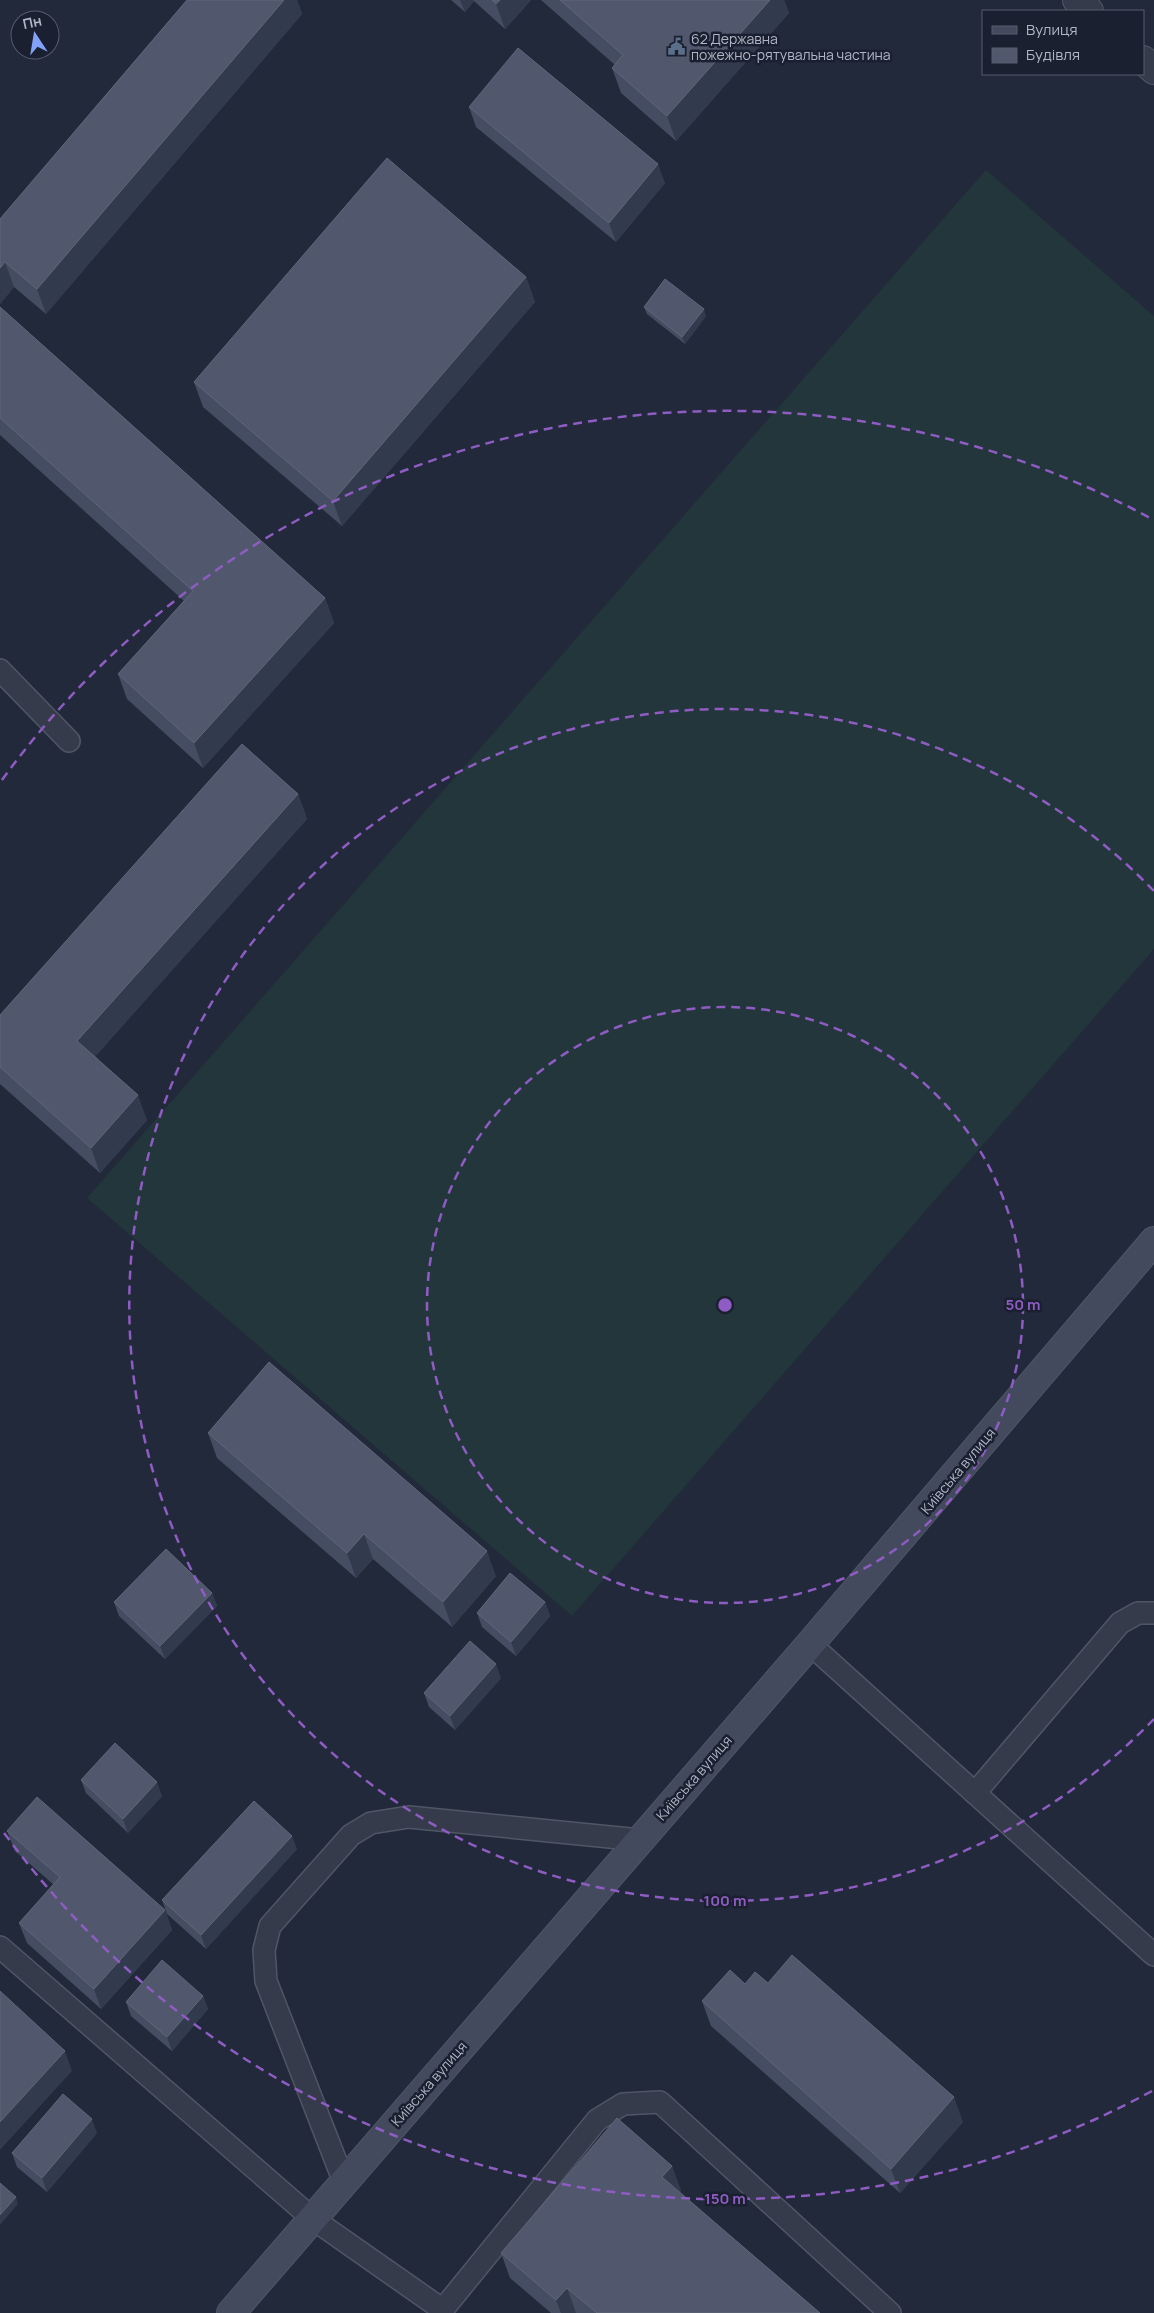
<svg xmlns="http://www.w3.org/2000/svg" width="1154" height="2313" font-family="Manrope,sans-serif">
  <rect width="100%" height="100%" fill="#21293a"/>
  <polygon fill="#23363b" points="986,170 1154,316 1154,949 572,1616 87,1198"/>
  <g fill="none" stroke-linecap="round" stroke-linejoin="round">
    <defs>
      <g id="lane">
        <polyline points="0,670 69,741"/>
        <polyline points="810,1644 1154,1955"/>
        <polyline points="975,1793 1120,1623 1138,1613 1154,1613"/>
        <polyline points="0,1947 313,2219 443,2310"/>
        <polyline points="344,2182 266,1981 264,1950 270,1926 351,1835 371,1823 409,1817 640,1840"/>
        <polyline points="440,2313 597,2120 623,2104 660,2102 890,2313"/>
      </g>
      <g id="street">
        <polyline points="1077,0 1089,11"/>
        <polyline points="1143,60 1154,70"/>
      </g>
      <polyline id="secondary" points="231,2313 810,1644 1154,1241"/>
    </defs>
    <use href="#lane" stroke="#505665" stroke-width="24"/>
    <use href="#street" stroke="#505665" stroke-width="30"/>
    <use href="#secondary" stroke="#505665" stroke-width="30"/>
    <use href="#lane" stroke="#353b4b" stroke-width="21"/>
    <use href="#street" stroke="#353b4b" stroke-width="28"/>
    <use href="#secondary" stroke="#434a5e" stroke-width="28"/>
  </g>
  <g fill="#454d62">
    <polygon points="187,0 297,0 302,14 46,314 14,287 0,304 0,219"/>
    <polygon points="451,0 531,0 505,29 474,1 465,12"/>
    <polygon points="541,0 784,0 789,13 676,141 621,93 612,68 615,65"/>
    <polygon points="469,107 665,183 616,242 476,127"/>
    <polygon points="526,277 535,302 342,526 203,407 194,382"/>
    <polygon points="0,307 325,598 334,623 203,768 127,699 118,674 184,601 0,435"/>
    <polygon points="644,307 706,316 685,344 647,314"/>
    <polygon points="298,794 307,819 95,1056 147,1120 100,1173 0,1084 0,1015"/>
    <polygon points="208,1433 496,1576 452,1627 373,1559 356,1578 217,1458"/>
    <polygon points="212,1593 217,1606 165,1659 119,1616 114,1602"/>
    <polygon points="545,1602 550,1616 516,1656 482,1627 477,1613"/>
    <polygon points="501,1678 455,1730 429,1707 424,1693"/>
    <polygon points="81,1780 162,1796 128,1833 86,1793"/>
    <polygon points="7,1831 165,1910 172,1930 101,2009 27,1943 19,1923 54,1885 15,1851"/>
    <polygon points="297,1849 206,1949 167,1914 162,1900"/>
    <polygon points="768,1983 963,2122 900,2193 711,2026 702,2001"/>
    <polygon points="203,1996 208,2009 172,2051 131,2016 126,2002"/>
    <polygon points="97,2133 47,2192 17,2167 12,2153"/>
    <polygon points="672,2166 681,2191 679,2192 820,2313 551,2313 510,2278 501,2253"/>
  </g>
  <g fill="#323a4d">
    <polygon points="284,0 297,0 302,14 46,314 37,289"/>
    <polygon points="460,0 473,0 474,1 465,12"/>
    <polygon points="500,0 531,0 505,29 496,4"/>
    <polygon points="770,0 784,0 789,13 676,141 667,116"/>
    <polygon points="658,164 665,183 616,242 609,223"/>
    <polygon points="5,262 14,287 0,304 0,268"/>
    <polygon points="526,277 535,302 342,526 333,501"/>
    <polygon points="704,309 706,316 685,344 682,337"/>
    <polygon points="325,598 334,623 203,768 194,743"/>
    <polygon points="298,794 307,819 87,1066 77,1041"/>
    <polygon points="138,1095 147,1120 100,1173 91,1148"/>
    <polygon points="364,1534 373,1559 356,1578 347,1553"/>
    <polygon points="487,1551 496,1576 452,1627 443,1602"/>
    <polygon points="212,1593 217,1606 165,1659 160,1646"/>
    <polygon points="545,1602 550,1616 516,1656 511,1642"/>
    <polygon points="496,1664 501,1678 455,1730 450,1716"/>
    <polygon points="157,1782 162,1796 128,1833 123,1819"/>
    <polygon points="292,1836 297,1849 206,1949 201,1935"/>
    <polygon points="165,1910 172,1930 101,2009 94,1989"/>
    <polygon points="203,1996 208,2009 172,2051 167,2037"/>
    <polygon points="65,2051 72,2071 0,2150 0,2122"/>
    <polygon points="954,2097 963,2122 900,2193 891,2169"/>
    <polygon points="92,2119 97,2133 47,2192 42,2178"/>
    <polygon points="672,2166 681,2191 671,2202 662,2177"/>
    <polygon points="16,2197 18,2204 0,2225 0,2215"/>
    <polygon points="567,2288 576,2313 561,2313 556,2300"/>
  </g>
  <g fill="#51586d" stroke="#60677b">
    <polygon points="187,0 284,0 37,289 5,262 0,268 0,219"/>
    <polygon points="492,0 500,0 496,4"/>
    <polygon points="560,0 770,0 667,116 612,68 623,55"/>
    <polygon points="518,48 658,164 609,223 469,107"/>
    <polygon points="387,158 526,277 333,501 194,382"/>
    <polygon points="665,279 704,309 682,337 644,307"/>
    <polygon points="0,307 325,598 194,743 118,674 193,591 0,418"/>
    <polygon points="242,744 298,794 77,1041 138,1095 91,1148 0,1067 0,1015"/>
    <polygon points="269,1362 487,1551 443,1602 364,1534 347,1553 208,1433"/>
    <polygon points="166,1549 212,1593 160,1646 114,1602"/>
    <polygon points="510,1573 545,1602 511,1642 477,1613"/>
    <polygon points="470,1641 496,1664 450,1716 424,1693"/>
    <polygon points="115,1743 157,1782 123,1819 81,1780"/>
    <polygon points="37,1797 165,1910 94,1989 19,1923 60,1877 7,1831"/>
    <polygon points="254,1801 292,1836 201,1935 162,1900"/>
    <polygon points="792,1955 954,2097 891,2169 702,2001 730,1970 745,1984 755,1972 768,1983"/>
    <polygon points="162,1960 203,1996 167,2037 126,2002"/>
    <polygon points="0,1991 65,2051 0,2122"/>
    <polygon points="63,2094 92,2119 42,2178 12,2153"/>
    <polygon points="617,2118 672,2166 662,2177 820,2313 597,2313 567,2288 556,2300 501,2253"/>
    <polygon points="0,2183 16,2197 0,2215"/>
  </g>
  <g fill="none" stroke="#8e5cc2" stroke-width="2.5" stroke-dasharray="9 6">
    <circle cx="725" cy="1305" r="298"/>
    <path d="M1154 1719A596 596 0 1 1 1154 891"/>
    <path d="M1152 2091A894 894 0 0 1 2 1830M2 780A894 894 0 0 1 1152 519"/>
  </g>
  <defs>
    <symbol id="civic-bare" viewBox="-9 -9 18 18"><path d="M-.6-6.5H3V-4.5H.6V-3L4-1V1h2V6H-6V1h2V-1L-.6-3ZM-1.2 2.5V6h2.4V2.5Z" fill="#5c6f8a" stroke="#1a202f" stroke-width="2.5" paint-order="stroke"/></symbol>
  </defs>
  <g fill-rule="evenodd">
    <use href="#civic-bare" x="664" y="34" width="25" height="25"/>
  </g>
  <g text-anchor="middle" stroke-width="5" stroke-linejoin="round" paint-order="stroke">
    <g font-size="14" fill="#b0b6c7" stroke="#1a202f" text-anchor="start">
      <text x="691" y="44">62 Державна<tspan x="691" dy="16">пожежно-рятувальна частина</tspan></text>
    </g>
    <g font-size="14" fill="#b0b6c7" stroke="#1a202f">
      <text transform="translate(958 1471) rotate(-50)" y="5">Київська вулиця</text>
      <text transform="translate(694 1778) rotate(-49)" y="5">Київська вулиця</text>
      <text transform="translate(429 2084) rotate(-49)" y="5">Київська вулиця</text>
    </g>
  </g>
  <circle cx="725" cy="1305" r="8" fill="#8e5cc2" stroke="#1a202f" stroke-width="2.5"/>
  <g font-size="15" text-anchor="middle" font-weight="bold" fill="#8e5cc2" stroke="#1a202f" stroke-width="5" stroke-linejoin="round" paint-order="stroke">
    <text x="1023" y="1310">50 m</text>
    <text x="725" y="1906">100 m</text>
    <text x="725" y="2204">150 m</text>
  </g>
  <rect x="982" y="10" width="162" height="65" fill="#1a202f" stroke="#565c6c"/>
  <rect x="992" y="26" width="25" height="8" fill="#434a5e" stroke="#565c6c"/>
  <text x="1026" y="35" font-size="15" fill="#b0b6c7">Вулиця</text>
  <rect x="992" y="48" width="25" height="15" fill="#51586d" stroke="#565c6c"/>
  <text x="1026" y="60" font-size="15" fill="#b0b6c7">Будівля</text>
  <g transform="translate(35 35) rotate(348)"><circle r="24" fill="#1a202f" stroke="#565c6c"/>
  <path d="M0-4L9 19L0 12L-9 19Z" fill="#82a2fa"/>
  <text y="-8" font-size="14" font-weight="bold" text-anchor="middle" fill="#b0b6c7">Пн</text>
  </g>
</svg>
